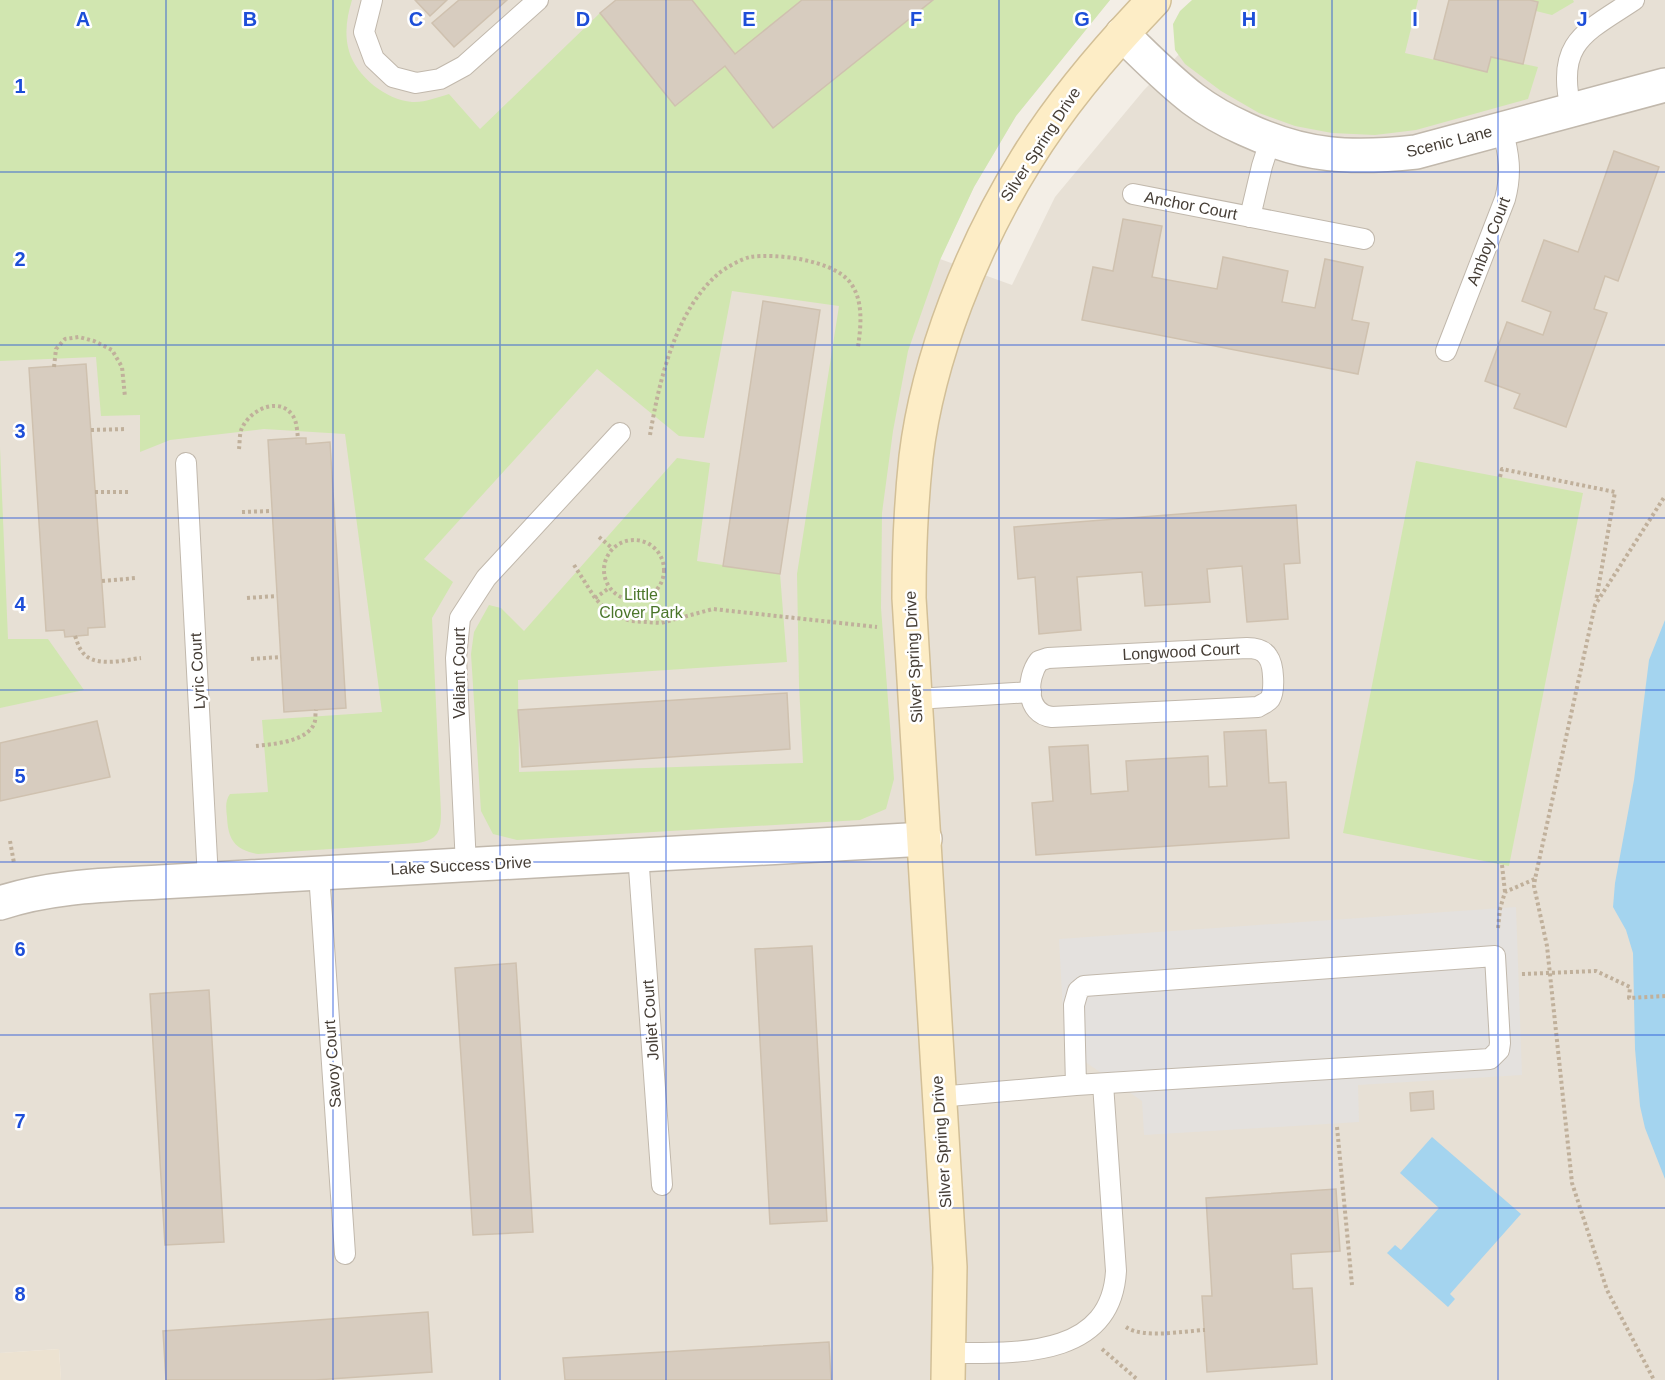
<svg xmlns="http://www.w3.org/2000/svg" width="1665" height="1380" font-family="Helvetica,sans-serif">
  <rect width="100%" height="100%" fill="#f3eee6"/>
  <polygon fill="#e7e0d5" points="0,0 1110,0 1016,116 974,187 940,259 1012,285 1055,197 1144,90 1232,0 1665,0 1665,1380 61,1380 59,1349 0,1353"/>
  <polygon fill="#ece2d1" points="59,1349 61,1380 0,1380 0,1353"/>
  <g fill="#d1e6b0">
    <path d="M0,0H352C347,16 344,34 349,51C356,76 386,100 412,102C424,103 438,97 449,94L480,129L600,13L676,105L725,66L774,127L933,0H1110L1016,116L974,187L940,260L908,351L893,431L882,513L881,608L894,779L886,809L860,820L517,840L493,834L481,811L471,654L474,632L489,605L501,608L524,631L677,458L710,463L697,561L780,574L787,662L518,680L519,772L803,763L799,685L797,574L839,306L732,291L704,438L679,436L597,369L424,559L453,582L432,618L441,812C441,832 438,840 417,843L258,854C235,850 228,840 227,817C226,808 225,801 230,794L268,792L262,720L382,712L345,434L264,429L170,440L140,452V415L101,416L96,357L0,361Z"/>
    <polygon points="692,0 802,0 735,54"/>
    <polygon points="1192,0 1418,0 1405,53 1487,72 1491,57 1538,67 1528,99 1416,130 1375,135 1332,133 1295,126 1259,113 1221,91 1185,64 1175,50 1173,24 1180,11"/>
    <polygon points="1530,0 1573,0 1574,2 1552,15 1536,11 1538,2"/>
    <polygon points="0,447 8,639 48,639 84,690 0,708"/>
    <polygon points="1416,461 1583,493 1509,866 1343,833"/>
  </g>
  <polygon fill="#e4e1de" points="1516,907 1522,1075 1358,1085 1359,1122 1144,1135 1142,1101 1065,1048 1059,939"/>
  <g fill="#a4d4ef">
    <polygon points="1665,620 1665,1179 1645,1128 1640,1106 1635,1049 1633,953 1626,930 1613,907 1615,883 1634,780 1649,660"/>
    <polygon points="1432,1137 1521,1214 1450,1294 1455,1299 1448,1307 1387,1253 1395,1245 1401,1250 1439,1208 1400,1173"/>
  </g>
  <g fill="#d7ccbf" stroke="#cfc1af" stroke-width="1.5">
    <polygon points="415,0 447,0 430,16"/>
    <polygon points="459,0 507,0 454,47 432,23"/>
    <polygon points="616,0 692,0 735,54 802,0 933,0 773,128 725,66 675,106 600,13"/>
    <polygon points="1449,0 1530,0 1538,2 1523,64 1491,57 1487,72 1434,59"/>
    <polygon points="1614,151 1659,167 1618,281 1605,276 1594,309 1607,313 1566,427 1514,408 1520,394 1485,381 1507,322 1543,335 1551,312 1522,301 1544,240 1578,252"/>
    <polygon points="1123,219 1162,226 1152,277 1217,289 1223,257 1288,271 1282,302 1315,308 1325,259 1363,267 1352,320 1369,323 1358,374 1082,320 1093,267 1113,271"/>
    <polygon points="763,301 820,310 780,574 723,566"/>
    <polygon points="86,364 105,627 88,628 88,635 65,637 64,630 46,631 29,368"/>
    <polygon points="298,438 306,438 306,444 330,442 346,708 284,712 268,440"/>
    <polygon points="1296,505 1300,563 1284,564 1288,619 1247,622 1242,566 1207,569 1210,602 1145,606 1142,572 1077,577 1081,630 1039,634 1035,577 1018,579 1014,527"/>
    <polygon points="787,693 790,749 522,767 518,710"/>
    <polygon points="97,721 110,777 0,801 0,743"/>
    <polygon points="1266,730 1269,783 1286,782 1289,838 1036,855 1032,803 1053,801 1049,747 1088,745 1091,794 1128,791 1126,761 1208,756 1209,787 1227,786 1224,732"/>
    <polygon points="812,946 827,1221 770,1224 755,949"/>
    <polygon points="516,963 533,1232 473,1235 455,968"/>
    <polygon points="209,990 224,1242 165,1245 150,994"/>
    <polygon points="1433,1091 1434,1109 1411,1111 1410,1093"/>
    <polygon points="1336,1189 1340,1251 1291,1254 1293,1289 1312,1288 1317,1364 1207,1372 1202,1296 1212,1296 1206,1198"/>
    <polygon points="428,1312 432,1372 315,1380 166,1380 163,1331"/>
    <polygon points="829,1342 831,1380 565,1380 563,1358"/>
  </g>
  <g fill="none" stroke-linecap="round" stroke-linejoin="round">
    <defs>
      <g id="lane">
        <polyline points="372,0 364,32 374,59 393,77 416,83 440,79 464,66 538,0"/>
        <path d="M1571,109C1555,42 1586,32 1634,0"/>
        <polyline points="1133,194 1364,239"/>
        <polyline points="1250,217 1262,166 1270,141"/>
        <path d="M1446,351L1505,199C1512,173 1509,154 1502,128"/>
        <polyline points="186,463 208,879"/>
        <path d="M1247,648C1255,648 1264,650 1268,657C1274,665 1275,691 1270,699C1267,703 1262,704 1258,707L1052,717C1025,714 1026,678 1039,661L1048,658Z"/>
        <polyline points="916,699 1031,692"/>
        <polyline points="638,854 662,1185"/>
        <polyline points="466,865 456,658 460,618 486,578 620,433"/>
        <polyline points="319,873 345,1254"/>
        <polyline points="938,1097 1076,1085 1490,1059 1499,1050 1500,1043 1495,956 1084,986 1078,991 1074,1005 1076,1085"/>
        <path d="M949,1353C1015,1353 1111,1359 1116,1271L1103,1084"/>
      </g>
      <g id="street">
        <path d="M1122,34C1145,56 1168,80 1193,99C1209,111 1227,121 1245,129C1305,157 1351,159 1416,152L1665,85"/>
        <path d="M0,903C51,886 107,885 160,882L925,839"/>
      </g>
      <path id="secondary" d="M948,1380L950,1267L909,598C909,551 911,504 916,457C928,357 973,245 1026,160C1062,101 1107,49 1154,0"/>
    </defs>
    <use href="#lane" stroke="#c1b8ac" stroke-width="22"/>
    <use href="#street" stroke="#c1b8ac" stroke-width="36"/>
    <use href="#secondary" stroke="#d2bf97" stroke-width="36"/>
    <g stroke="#c0b09b" stroke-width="4" stroke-dasharray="3 3" stroke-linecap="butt">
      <polyline points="54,367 56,349 65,339 79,337 94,341 112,350 122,367 125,397"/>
      <polyline points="91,430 126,429"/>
      <path d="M650,435C659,382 675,311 718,274C725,268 741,259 750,257C776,253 831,260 849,281C864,299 861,326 858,347"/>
      <path d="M239,449C240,442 239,432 243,426C252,409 280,396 293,416C297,422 297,431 298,438"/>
      <polyline points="1500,477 1502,469 1615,492 1596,601"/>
      <polyline points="95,492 130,492"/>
      <polyline points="242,512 272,511"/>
      <polyline points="599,537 612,548"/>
      <circle cx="634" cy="570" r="30"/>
      <polyline points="574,565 595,598 610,614 631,621 661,623 713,609 877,627"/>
      <polyline points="102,581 136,578"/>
      <polyline points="247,598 277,596"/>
      <polyline points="595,598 609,588"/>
      <path d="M75,636C77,641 78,646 81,650C92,669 123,660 141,658"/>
      <polyline points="251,659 281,657"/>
      <path d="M256,746C273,744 306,742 314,724C316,720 315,714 316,710"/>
      <polyline points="10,841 14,863"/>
      <polyline points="1502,865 1505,892"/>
      <polyline points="1535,879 1534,886 1547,946 1572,1183 1607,1290 1654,1380"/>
      <polyline points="1498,928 1500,909 1505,892 1535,879 1595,605 1665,496"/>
      <polyline points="1522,974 1596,971 1630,987 1629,998 1665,996"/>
      <polyline points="1337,1127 1352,1285"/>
      <path d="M1126,1327C1143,1339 1184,1331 1205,1330"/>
      <polyline points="1102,1349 1138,1380"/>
    </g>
    <use href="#lane" stroke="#fff" stroke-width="20"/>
    <use href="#street" stroke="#fff" stroke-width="33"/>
    <use href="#secondary" stroke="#fdedc6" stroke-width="33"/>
  </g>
  <path fill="none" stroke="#1d4ed8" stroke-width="1.5" stroke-opacity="0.55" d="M166,0V1380M333,0V1380M500,0V1380M666,0V1380M832,0V1380M999,0V1380M1166,0V1380M1332,0V1380M1498,0V1380M0,172H1665M0,345H1665M0,518H1665M0,690H1665M0,862H1665M0,1035H1665M0,1208H1665"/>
  <g text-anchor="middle" stroke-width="5" stroke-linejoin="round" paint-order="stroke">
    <g font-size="16" fill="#463e36" stroke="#fff">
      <text transform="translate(1449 141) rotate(-14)" y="6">Scenic Lane</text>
      <text transform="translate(1040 144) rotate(-57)" y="6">Silver Spring Drive</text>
      <text transform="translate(1191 205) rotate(11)" y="6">Anchor Court</text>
      <text transform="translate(1488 241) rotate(-69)" y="6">Amboy Court</text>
      <text transform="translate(1181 651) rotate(-3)" y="6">Longwood Court</text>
      <text transform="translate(913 657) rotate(-93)" y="6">Silver Spring Drive</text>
      <text transform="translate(197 671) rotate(-93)" y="6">Lyric Court</text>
      <text transform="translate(459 673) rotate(-90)" y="6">Valiant Court</text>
      <text transform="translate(461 865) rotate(-3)" y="6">Lake Success Drive</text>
      <text transform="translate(650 1020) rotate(-94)" y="6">Joliet Court</text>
      <text transform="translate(332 1064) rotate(-94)" y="6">Savoy Court</text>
      <text transform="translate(941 1142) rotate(-94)" y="6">Silver Spring Drive</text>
    </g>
    <g font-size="16" fill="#4b762a" stroke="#fff">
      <text x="641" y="600">Little<tspan x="641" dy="18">Clover Park</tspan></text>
    </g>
  </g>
  <g font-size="20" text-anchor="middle" font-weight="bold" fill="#1d4ed8" stroke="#fff" stroke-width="5" stroke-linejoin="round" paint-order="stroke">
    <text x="83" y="26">A</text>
    <text x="250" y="26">B</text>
    <text x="416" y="26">C</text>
    <text x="583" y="26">D</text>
    <text x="749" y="26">E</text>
    <text x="916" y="26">F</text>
    <text x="1082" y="26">G</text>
    <text x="1249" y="26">H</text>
    <text x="1415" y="26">I</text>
    <text x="1582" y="26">J</text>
    <text x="20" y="93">1</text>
    <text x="20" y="266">2</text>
    <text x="20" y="438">3</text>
    <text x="20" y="611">4</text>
    <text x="20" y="783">5</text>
    <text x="20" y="956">6</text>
    <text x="20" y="1128">7</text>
    <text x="20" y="1301">8</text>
  </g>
</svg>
